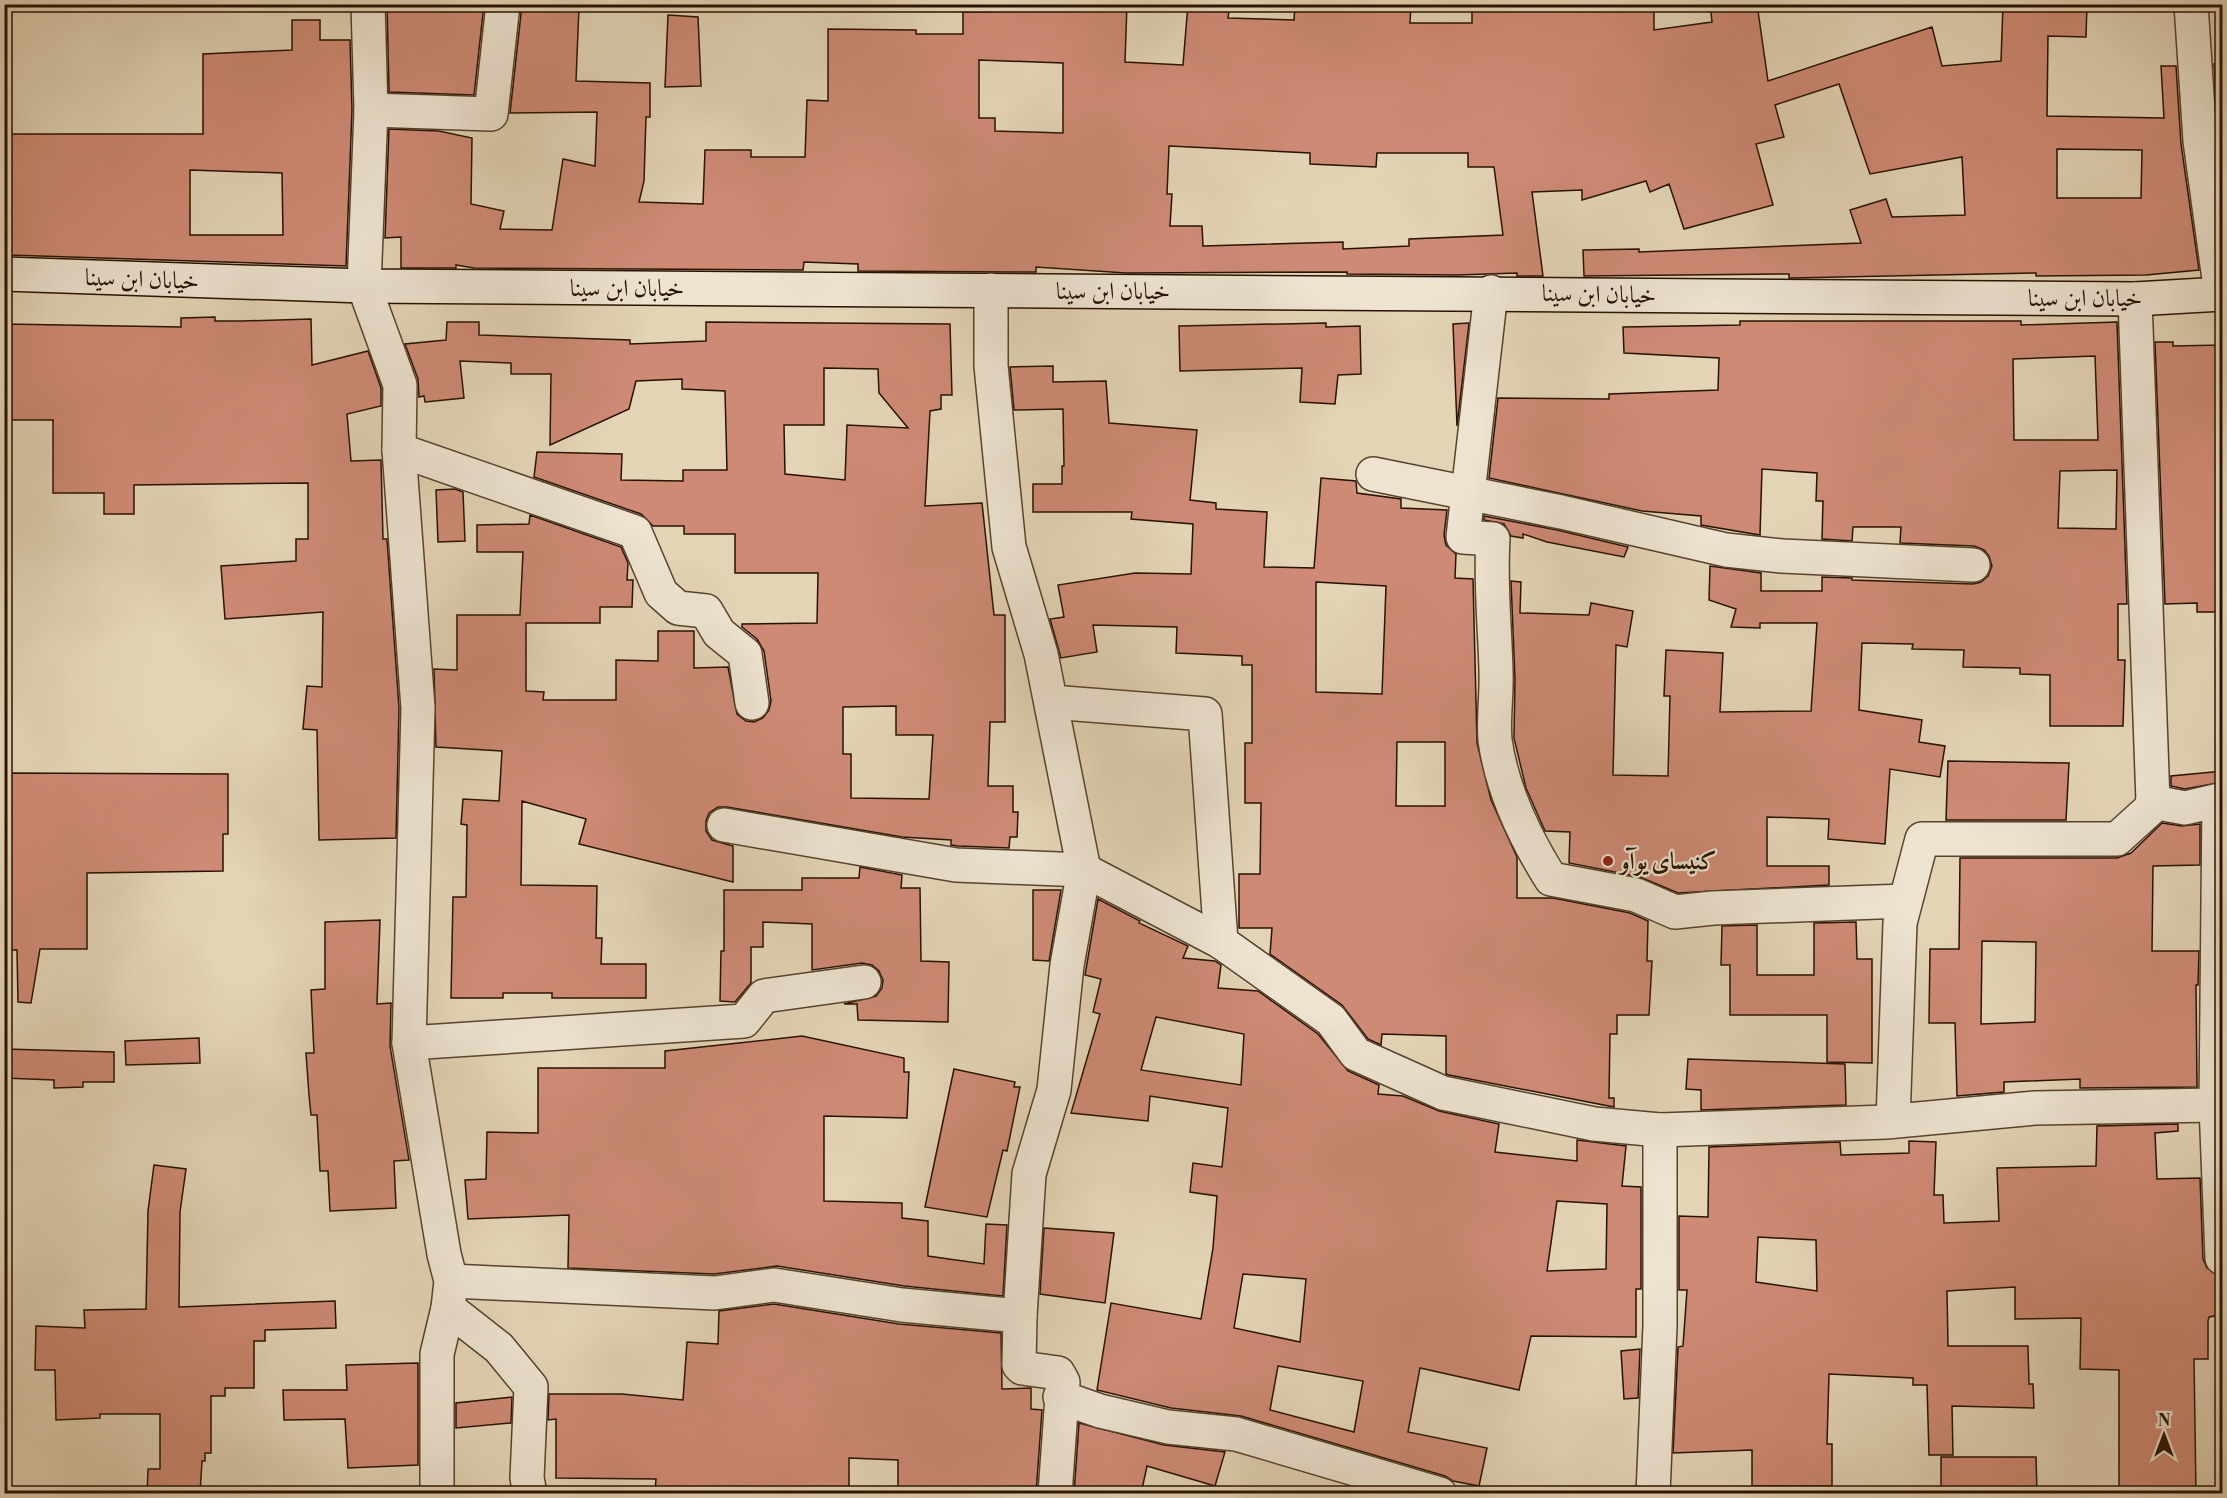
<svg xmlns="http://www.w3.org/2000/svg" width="2227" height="1498" font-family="'Libre Bodoni',Amiri,serif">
  <rect width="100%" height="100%" fill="#e3d4b6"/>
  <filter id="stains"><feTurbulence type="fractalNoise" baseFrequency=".00333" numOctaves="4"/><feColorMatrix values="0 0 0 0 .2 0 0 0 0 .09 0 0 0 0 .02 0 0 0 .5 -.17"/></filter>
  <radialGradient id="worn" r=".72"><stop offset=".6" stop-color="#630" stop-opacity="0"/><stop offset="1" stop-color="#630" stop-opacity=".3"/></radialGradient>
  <g fill="#ce8a75" stroke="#281200" stroke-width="1.5" fill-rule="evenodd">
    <polygon points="387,4 484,4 474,95 389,92"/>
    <path d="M1065,4H1127L1125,62L1183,65L1188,4H1230L1228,18L1294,20L1295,4H1411L1410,23H1472V4L1654,6V30L1712,22L1710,4H1757L1768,81L1932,27L1942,66L2001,61L2003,4H2087L2086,37L2048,36L2047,116L2164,118L2161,66H2176L2181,144L2199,270L2146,275L2036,276V273L1792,278H1789V274L1584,276L1583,250L1639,249V252L1861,243L1850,210L1886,199L1892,217L1965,215L1962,157L1870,174L1839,84L1775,105L1784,137L1756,144L1773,205L1684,229L1669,184L1650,192L1646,181L1582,200V190L1532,192L1543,276H1517V273L1457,275L1347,274V272L1126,273L1036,267V272L858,271V264L804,262L803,270L474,268L456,265V268H401V237L385,238L389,129L439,131L472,138L471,204L504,211L500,229L552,230L563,159L595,166L597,112L510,113L522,5L579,7L576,81L650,83V117H646L644,181L639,202L703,204L705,150H751V157H805L807,100L828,101V29L916,30V34H963V12L1065,10ZM979,60L1063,63V133L995,131V118H979ZM1169,146L1310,153V164L1376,167L1377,153H1468V167H1494L1503,235L1409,239V246L1343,249V242L1203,246L1202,226H1170L1172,194H1167ZM2057,149L2142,150L2141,198H2057Z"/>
    <polygon points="668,15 698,17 701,86 665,87"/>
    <path d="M292,20H320V40H350L352,110L346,266L8,255L10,134H203V54L292,50ZM190,170L282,173L283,235H190Z"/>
    <polygon points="2214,64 2223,64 2223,167 2219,139"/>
    <polygon points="215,317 215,321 242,321 311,319 312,365 368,351 381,388 381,406 347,414 351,461 381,460 383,539 387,539 399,708 396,838 319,840 317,730 303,729 307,686 322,687 323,612 225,619 221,566 296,561 296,539 308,539 308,483 134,485 134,514 104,514 104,493 53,493 53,420 4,420 4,324 181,327 181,318"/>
    <path d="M1740,321H2021V325L2117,322L2127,604H2118V660H2125L2123,726H2050V675L2020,674V668L1963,667L1964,650L1912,649L1913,644L1862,643L1859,710L1922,720L1919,742L1945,746L1940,777L1890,769L1885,844L1828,839L1829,819L1767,817V866H1829V885L1678,893L1640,877L1569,863L1570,832L1545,831L1526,788L1514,738L1515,679L1511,581L1521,582L1520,613L1589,615L1591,603L1633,611L1627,647L1616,645L1613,775L1668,776L1670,696H1664L1666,650L1723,653L1720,712L1811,711L1817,623H1760V628L1731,627L1736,609L1709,600L1710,566L1761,573V591H1822V577L1852,578V580L1973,584L1981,582L1988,576L1992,566L1989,556L1984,550L1974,546L1900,543L1901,527H1853L1852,541L1822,539L1823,501H1816L1817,473L1762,469L1760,535L1701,525V516L1642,511L1489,478L1498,398L1609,399V394L1718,390L1719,358L1624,353L1623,327L1740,325ZM2095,356L2098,440H2014L2013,359ZM2117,470L2116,529L2058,528L2060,471Z"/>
    <path d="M447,322H479V335L630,340V344L706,341V322L950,324L952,395H941V409L930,411L925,506L982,503L994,615H1005V722H990L988,786H1013V812H1018L1017,837H1010L1009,848L958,846L951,845V840L902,837L727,807H718L709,813L706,821V831L712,840L733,846V882L579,844L586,819L522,801L521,885L597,886L596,938H602L601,964H646V998H552V993H503V998H451L453,897H466L467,825L461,824L463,799L499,801L502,751L436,747L434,669L457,670V615H520L523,552H477V525L529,524L530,515L621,547L628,563L627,580H633L632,607H600V623H526V691L544,692L543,700H616V660L658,661V631H694V668L728,667L737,714L746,721L754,722L763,718L769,710L771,701L764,651L757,639L742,627V624L817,623L818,573H735V534H684V526H653L641,514L534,477L537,452L622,454L621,480L683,481V470H727L725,391L682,389V379L636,381L629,409L550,445L551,374H511V363L460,361L464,398L425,402L424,396L419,397L418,379L405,344L446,340ZM824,368L878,369L879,393L908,428L847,425L845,480L785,474L784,425H824ZM896,706V735H933L929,799L851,798V754H843V707Z"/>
    <polygon points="1326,323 1326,327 1360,326 1361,374 1338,375 1335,404 1300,402 1302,368 1180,371 1179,326"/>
    <polygon points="1469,323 1457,426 1453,324"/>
    <polygon points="2155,342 2173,342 2173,346 2223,345 2223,612 2197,612 2197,603 2165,604"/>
    <path d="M1053,366V382L1106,381L1109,423L1197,430L1190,500L1216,503V509L1267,512L1264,567L1314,568L1321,478L1356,481L1357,493L1401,499V508L1447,510L1444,535L1446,545L1456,554L1455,578L1473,579L1477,743L1491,800L1517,857V898H1553L1630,913L1648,921L1647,961H1652L1649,1015H1617V1034H1610L1609,1098H1614V1107L1449,1075L1446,1074V1036L1382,1034L1381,1045L1368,1039L1342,1005L1270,954L1272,928H1239V874H1260L1261,803H1245V743H1252V665H1242V656L1176,653L1177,627L1093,625L1097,652L1061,658L1050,619L1064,617L1058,585L1135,573L1191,574L1193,524L1131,519L1132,512H1033V484H1062V466H1064L1063,409L1014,410L1010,367ZM1316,582L1386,586L1382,694L1316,692ZM1397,742H1445V806H1396Z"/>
    <polygon points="455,489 463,492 465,541 438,542 436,490"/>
    <polygon points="1484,516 1557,530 1628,547 1624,557 1547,542 1523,534 1523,538 1511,536 1504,524 1484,520"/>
    <polygon points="1948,761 2069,763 2066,820 1946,820"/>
    <polygon points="2223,771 2223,782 2185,789 2171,786 2171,776"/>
    <polygon points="4,773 228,774 228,834 223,834 223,871 87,873 87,949 40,949 31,1003 18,1002 17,950 4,950"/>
    <path d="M2162,823L2182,826L2200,824V865L2153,866L2152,951H2199L2198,985H2196L2197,1087L2080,1088V1079L2004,1082V1092L1957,1096L1955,1023H1929L1930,949H1959L1960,858H2117L2131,853ZM1982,941L2036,942L2035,1022L1981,1024Z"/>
    <polygon points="860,867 902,875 901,888 920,888 921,961 949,962 948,1022 858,1020 857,1004 844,1004 876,996 882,988 883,980 879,971 872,965 862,963 812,970 812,924 763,922 763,947 751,947 751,983 735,1002 720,1001 721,951 724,951 724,890 802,890 802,878 859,878"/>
    <polygon points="1033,890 1061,890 1049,961 1033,960"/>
    <path d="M1098,899L1140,921L1139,923L1188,946L1183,958L1215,961L1221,965L1218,988L1258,991L1318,1034L1348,1071L1379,1085L1378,1094L1403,1096L1439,1111L1499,1124L1495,1152L1577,1161V1140L1626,1146L1622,1186L1641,1187V1289H1636V1337L1531,1336L1519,1390L1420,1368L1408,1432L1487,1448L1479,1486L1453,1481L1445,1476L1241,1416L1171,1408L1097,1390L1111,1303L1201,1319L1213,1248L1217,1196L1190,1192L1193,1163L1222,1167L1228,1108L1150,1096L1148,1121L1071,1113L1100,1014L1093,1012L1101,979L1085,975ZM1156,1017L1244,1034L1241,1085L1141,1070ZM1557,1201L1607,1204L1606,1269L1547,1271ZM1243,1274L1306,1279L1300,1342L1234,1328ZM1278,1366L1363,1381L1354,1432L1270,1410Z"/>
    <polygon points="380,920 377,1004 391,1003 390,1046 409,1160 394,1161 396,1208 330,1211 328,1171 320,1171 317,1115 311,1115 309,1095 306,1053 314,1053 311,990 325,989 325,922"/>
    <polygon points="1856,922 1857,959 1872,959 1872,1063 1827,1062 1827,1015 1730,1015 1730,965 1721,965 1722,926 1757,925 1757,975 1814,975 1814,923"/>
    <polygon points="802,1036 904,1058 904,1072 909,1072 907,1118 824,1116 824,1201 902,1203 902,1218 928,1221 928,1256 984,1264 986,1224 1007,1225 1003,1296 904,1286 777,1266 714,1274 568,1268 569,1215 468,1219 465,1180 486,1179 487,1132 538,1133 538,1068 665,1068 665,1051"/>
    <polygon points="199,1038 200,1063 126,1065 125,1041"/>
    <polygon points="4,1049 114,1052 114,1082 83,1082 83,1087 54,1088 54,1080 4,1078"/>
    <polygon points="1688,1059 1845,1064 1846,1105 1701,1110 1701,1090 1686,1089"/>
    <polygon points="954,1069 1015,1082 1014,1087 1020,1087 1007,1151 1003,1150 987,1217 925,1207"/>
    <path d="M2178,1124V1131L2155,1133L2157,1179L2200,1178L2203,1259L2207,1268L2221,1276V1280H2218L2221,1315L2209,1317L2208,1321V1359H2194L2196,1494H2119V1370L2080,1369L2081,1318L2015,1319V1287L1947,1291L1948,1346H2028L2029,1384H2033L2034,1408L1952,1406L1953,1455H1929L1927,1385H1913V1378L1829,1374L1827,1444H1832V1486H1752V1450L1673,1453L1678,1347L1683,1346L1687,1290H1679V1216L1708,1217L1709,1147L1840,1142L1841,1155L1909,1153V1141L1936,1142L1934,1195H1943L1944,1223L1999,1221L1997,1168L2096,1166L2097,1126ZM1758,1237L1816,1240L1817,1291L1756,1282Z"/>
    <polygon points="154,1165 186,1169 180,1212 179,1307 335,1301 336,1328 265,1330 265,1341 254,1341 254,1388 225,1388 225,1396 211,1396 211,1453 205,1453 205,1461 202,1461 200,1494 147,1494 148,1469 160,1469 160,1414 100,1414 100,1418 56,1420 55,1370 35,1370 36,1326 85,1328 84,1310 146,1309 148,1211"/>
    <polygon points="1044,1228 1114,1233 1105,1303 1040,1294"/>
    <polygon points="774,1304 899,1324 1001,1333 1002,1389 1031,1388 1031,1409 1042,1410 1036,1494 898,1494 898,1460 849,1458 849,1494 678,1494 678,1491 655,1491 656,1479 556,1478 556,1419 548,1420 549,1394 622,1394 683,1400 687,1342 718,1344 719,1311"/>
    <polygon points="1640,1349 1638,1398 1624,1399 1621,1351"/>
    <polygon points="418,1363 418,1465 348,1468 345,1419 284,1420 283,1390 347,1390 346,1365"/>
    <polygon points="512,1397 511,1423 456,1428 456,1403"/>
    <polygon points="1079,1423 1164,1445 1225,1452 1215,1486 1147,1466 1141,1494 1074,1494"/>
    <polygon points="1941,1457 2036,1457 2037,1494 1941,1494"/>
  </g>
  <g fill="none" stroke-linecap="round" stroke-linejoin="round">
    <defs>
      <g id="street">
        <polyline points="368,4 371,110 364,286 400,385 399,450 418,708 409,1043 444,1254 451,1281 448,1308 499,1348 531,1387 527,1478 530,1494"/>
        <polyline points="2191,4 2200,141 2221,294"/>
        <polyline points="371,110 491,114 503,4"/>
        <polyline points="991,290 991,366 1009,547 1041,654 1084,870 1067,965 1054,1090 1029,1174 1020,1316"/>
        <path d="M1491,292L1463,537L1493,539C1490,584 1495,627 1496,671C1497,694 1493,718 1495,740C1502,790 1524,836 1551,879L1636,895L1675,912L1713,908L1905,901"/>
        <polyline points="2135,299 2153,802 2185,808 2219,800 2216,1105 2222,1258"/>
        <polyline points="399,450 635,532 661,593 678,608 706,611 719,633 745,654 752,703"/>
        <polyline points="1373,474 1561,512 1726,550 1782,556 1973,565"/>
        <polyline points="1051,702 1205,714 1221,942"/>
        <polyline points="724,825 956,865 1084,870 1221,942 1331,1020 1356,1054 1443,1093 1594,1124 1660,1130 1886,1122 2035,1108 2216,1105"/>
        <polyline points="409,1043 744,1021 764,996 864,982"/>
        <polyline points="1893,1121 1900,923 1922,839 2117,839 2149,810 2153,802"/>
        <polyline points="451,1281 715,1293 774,1285 902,1305 1020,1316 1019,1365 1022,1368 1058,1373 1063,1382 1055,1494"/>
        <polyline points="1060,1397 1100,1411 1168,1427 1236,1434 1440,1494"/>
        <polyline points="437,1494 437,1354 448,1308"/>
        <polyline points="1653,1494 1660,1326 1660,1130"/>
      </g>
      <polyline id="secondary" points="4,274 364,286 2135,299 2222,294"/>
    </defs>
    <use href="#street" stroke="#57422e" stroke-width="36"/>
    <use href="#secondary" stroke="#281200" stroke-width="36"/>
    <use href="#street" stroke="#ede3d0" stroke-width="33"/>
    <use href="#secondary" stroke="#ede3d0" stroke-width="33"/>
  </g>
  <circle fill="#8f2418" stroke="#ede3d0" stroke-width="2" cx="1608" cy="861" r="6"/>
  <g text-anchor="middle" stroke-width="4.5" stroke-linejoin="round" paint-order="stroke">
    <g font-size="24" fill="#281200" stroke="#ede3d0">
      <text transform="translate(142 279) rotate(2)" y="8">خیابان ابن سینا</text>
      <text x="627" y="296">خیابان ابن سینا</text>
      <text x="1113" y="299">خیابان ابن سینا</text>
      <text transform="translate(1599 294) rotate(1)" y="8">خیابان ابن سینا</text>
      <text x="2085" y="306">خیابان ابن سینا</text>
    </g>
    <g font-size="24" font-weight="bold" fill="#281200" stroke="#ede3d0" text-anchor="start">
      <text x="1620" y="869">کنیسای یوآو</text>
    </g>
  </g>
  <rect width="2227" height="1498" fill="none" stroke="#e3d4b6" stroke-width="24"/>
  <rect x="6" y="6" width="2215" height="1486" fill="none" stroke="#281200" stroke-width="3"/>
  <rect x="12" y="12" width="2203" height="1474" fill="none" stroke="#281200" stroke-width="1.5"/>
  <g transform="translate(2164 1435)" stroke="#ede3d0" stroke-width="4.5" paint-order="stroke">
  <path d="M0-4.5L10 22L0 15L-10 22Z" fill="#281200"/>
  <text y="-9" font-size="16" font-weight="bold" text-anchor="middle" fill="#281200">N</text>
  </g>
  <rect width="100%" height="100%" filter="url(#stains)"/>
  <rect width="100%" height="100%" fill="url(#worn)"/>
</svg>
